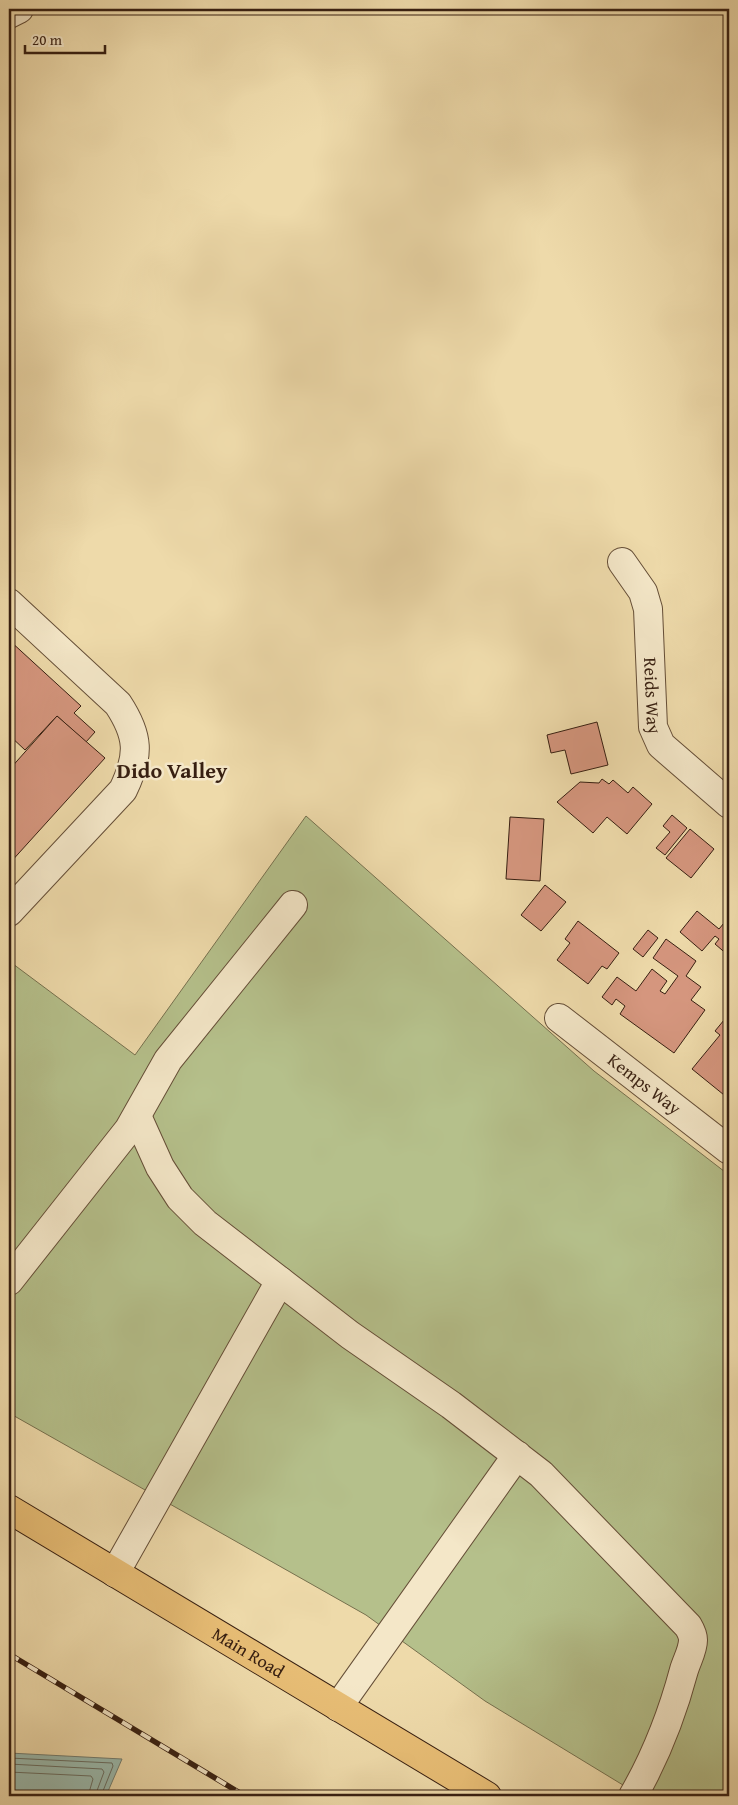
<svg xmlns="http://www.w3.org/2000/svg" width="738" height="1805" font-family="'Gentium Book Plus',serif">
  <rect width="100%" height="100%" fill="#eedaaa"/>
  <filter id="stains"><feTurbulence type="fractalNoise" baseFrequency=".004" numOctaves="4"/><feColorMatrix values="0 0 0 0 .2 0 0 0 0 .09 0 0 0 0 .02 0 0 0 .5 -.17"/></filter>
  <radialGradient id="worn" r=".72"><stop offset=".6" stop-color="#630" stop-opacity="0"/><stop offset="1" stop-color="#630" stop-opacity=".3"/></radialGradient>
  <polygon fill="#b5c08b" stroke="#76704e" points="306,816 594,1071 729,1175 729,1796 641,1796 485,1701 366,1615 9,1413 9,961 135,1055"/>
  <polygon fill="#9abaae" stroke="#727c6f" points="9,1753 122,1759 106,1796 9,1796"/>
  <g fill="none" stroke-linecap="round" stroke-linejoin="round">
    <g stroke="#686c60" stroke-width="1">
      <polyline points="9,1758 112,1763 113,1766 101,1796"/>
      <polyline points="9,1764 102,1769 104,1772 95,1796"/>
      <polyline points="9,1772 91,1776 93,1779 88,1796"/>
    </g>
  </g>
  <g fill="#d5967e" stroke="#371f11">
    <polygon points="9,640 81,706 74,713 95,732 86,742 57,716 25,750 9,735"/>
    <polygon points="57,716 105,758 9,864 9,770"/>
    <polygon points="597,722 608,765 571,774 565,750 551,753 547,735"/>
    <polygon points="602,779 609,784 613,780 628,793 633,787 652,804 627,834 607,817 593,833 557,802 580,782 599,783"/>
    <polygon points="672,815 687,828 665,855 656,848 670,832 663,826"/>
    <polygon points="510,817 544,819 540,881 506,879"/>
    <polygon points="690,829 714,849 691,878 666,858"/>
    <polygon points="545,885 566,902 541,931 521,915"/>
    <polygon points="697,911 719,929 729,917 729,956 715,944 719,939 715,936 702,951 680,932"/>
    <polygon points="578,921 619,953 607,969 602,966 588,984 557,960 570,943 565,939"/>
    <polygon points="648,930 658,938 643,957 633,949"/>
    <polygon points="666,939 696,961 686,976 701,987 691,1000 705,1010 674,1053 620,1014 625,1006 616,999 612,1005 602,997 617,977 636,991 652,969 667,981 660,991 665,994 678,976 653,958"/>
    <polygon points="729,1014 729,1099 692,1069 720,1035 715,1031"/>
  </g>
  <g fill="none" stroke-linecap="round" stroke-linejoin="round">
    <defs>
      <g id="minor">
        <polyline points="9,14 19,9"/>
        <path id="s1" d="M622,562L643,592L648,609L653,727L661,745L729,804"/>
        <path d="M9,603L118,704C139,736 140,755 123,790L9,912"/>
        <path id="s2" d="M559,1018L729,1150"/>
        <path d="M137,1116L160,1167L180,1198L205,1223L350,1335L451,1405L541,1474L688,1626C691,1631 693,1635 693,1640C693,1650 687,1660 684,1670C672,1715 656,1756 633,1796"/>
        <polyline points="9,1281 129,1129 168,1060 293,905"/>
        <polyline points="115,1573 280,1281"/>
        <polyline points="338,1707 517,1455"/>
      </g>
      <g id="major">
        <path id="s3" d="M9,1509L487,1796"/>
      </g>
    </defs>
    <use href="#minor" stroke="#654e37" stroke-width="30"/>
    <use href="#major" stroke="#371f11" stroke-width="30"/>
    <use href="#minor" stroke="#f4e7c8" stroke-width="28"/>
    <use href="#major" stroke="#e7bd75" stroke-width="28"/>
    <defs>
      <polyline id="rail" points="9,1654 245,1796"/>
    </defs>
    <use href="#rail" stroke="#371f11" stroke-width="5.5"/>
    <use href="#rail" stroke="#f4e7c8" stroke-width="4" stroke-dasharray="11" stroke-linecap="butt"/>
  </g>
  <g text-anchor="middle" stroke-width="5" stroke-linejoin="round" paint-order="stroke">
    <g font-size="18" fill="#371f11" stroke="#f4e7c8">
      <text dy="6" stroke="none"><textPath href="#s1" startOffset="141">Reids Way</textPath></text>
      <text dy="6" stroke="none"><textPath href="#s2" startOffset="108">Kemps Way</textPath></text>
      <text dy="6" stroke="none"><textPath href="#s3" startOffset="279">Main Road</textPath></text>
    </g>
    <g font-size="22" font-weight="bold" fill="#371f11" stroke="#f4e7c8">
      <text x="172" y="778">Dido Valley</text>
    </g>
  </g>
  <rect width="738" height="1805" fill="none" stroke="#eedaaa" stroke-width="30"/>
  <rect x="10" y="10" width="718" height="1785" fill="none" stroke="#371f11" stroke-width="2.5"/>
  <rect x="15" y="15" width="708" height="1775" fill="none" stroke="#371f11"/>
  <path d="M25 45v8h80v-8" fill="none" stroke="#371f11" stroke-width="2.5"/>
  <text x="32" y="45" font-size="15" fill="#371f11" stroke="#f4e7c8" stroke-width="4" paint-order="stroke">20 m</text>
  <rect width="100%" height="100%" filter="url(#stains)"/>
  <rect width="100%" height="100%" fill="url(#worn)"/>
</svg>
